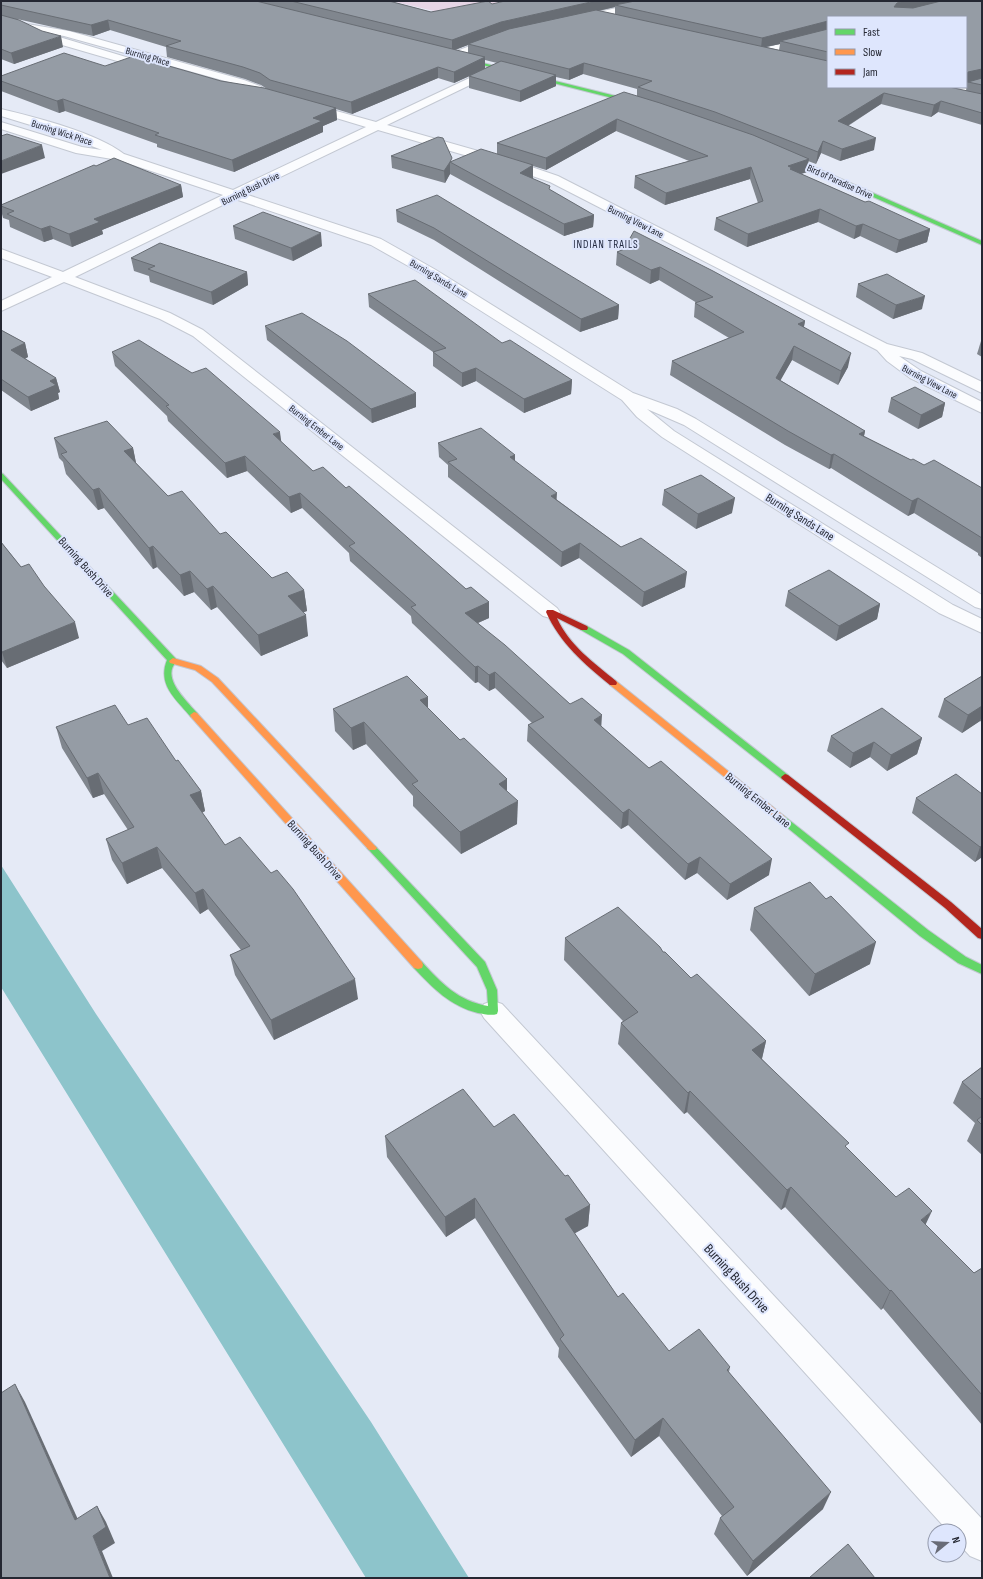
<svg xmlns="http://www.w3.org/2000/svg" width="983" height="1579" font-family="'Sofia Sans Condensed',sans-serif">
  <rect width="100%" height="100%" fill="#e5eaf6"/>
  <polygon fill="#e6d5e6" points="391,1 509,1 447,14"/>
  <polygon fill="#8dc4cb" points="1,865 96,1014 371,1422 469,1578 366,1578 1,987"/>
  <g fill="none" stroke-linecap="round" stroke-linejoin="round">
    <defs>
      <g id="street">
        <polygon points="648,1 666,1 661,4 580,22 575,19 580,16"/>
        <polygon points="1,17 27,24 69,31 244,80 260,86 273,95 267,98 251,96 249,94 253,91 236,84 64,36 46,33 156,66 157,68 152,71 148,70 45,40 30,34 30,31 1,23"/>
        <polygon points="828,32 828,38 760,55 755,52 756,50"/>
        <polygon points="496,36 500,37 501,39 500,41 457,58 453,59 448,56 449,54"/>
        <path d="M495,66L500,69L499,71L387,125L517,162L558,176L887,344L922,353L982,382V393L912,359L899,356L921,371L982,402V413L910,378L887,361L877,350L550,182L509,168L378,130L245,194L381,239L436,270L633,393L677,409L696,419L982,595V609L975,607L684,425L647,409L674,431L953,605L982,619V633L939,613L662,437L637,417L622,400L426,276L371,245L235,199L75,277L170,313L203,330L557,608L560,612L557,616L550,618L543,616L193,336L160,319L64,282L1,311V301L52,277L1,258V249L63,272L223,195L118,160L76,153L1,129V122L82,147L102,150L60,134L1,116V109C38,118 95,132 124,154L233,190L366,127L303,108L301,106L303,104H311L376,122Z"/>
        <polygon points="982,81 982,87 946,97 940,94 942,92 966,87 966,85"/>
        <polygon points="493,1001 502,1004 982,1519 982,1561 970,1556 959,1544 959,1531 948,1531 484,1018 480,1011 484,1004"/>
      </g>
      <g id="fast">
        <polygon points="455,56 644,103 644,104 640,105 455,58"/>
        <polygon points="778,153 782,153 982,241 982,245 778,155"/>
        <path d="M1,473L3,474L176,659L177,661C160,677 186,700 197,713L198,715L197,717H191C176,699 157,685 167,660L1,479Z"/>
        <polygon points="581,626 587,626 629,650 788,775 789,777 788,779 782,779 623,654 581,630 580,628"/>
        <polygon points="781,815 784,816 928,930 966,957 982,965 982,974 958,963 920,936 778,820 776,818 778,816"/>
        <path d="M372,845L375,846L485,962L497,990L498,1011L497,1014C491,1016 484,1014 478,1013C450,1006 433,988 414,968L413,965L414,962L418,961L422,962C441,983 458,1001 488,1006L487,990L477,967L369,850L367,848L369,846Z"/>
      </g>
      <g id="slow">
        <polygon points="173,658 201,666 218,678 375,846 377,848 375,850 369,850 212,682 195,670 170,663 169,661"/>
        <polygon points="613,680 616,681 784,816 786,818 784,820 778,820 610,685 609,683 610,681"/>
        <polygon points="194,712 197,713 422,962 423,965 422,968 418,969 414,968 191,717 190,715"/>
      </g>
      <g id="jam">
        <path d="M547,610H553L587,626L588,628L587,630H581L557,618C569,645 594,663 616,681L617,683L616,685H610C584,664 560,643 546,612Z"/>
        <polygon points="785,774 788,775 951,902 982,929 982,939 978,938 945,908 782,779 781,777"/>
      </g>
    </defs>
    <use href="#street" stroke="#c3c8d2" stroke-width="2"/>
    <use href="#fast" stroke="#c3c8d2" stroke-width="2"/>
    <use href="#slow" stroke="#c3c8d2" stroke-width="2"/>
    <use href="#jam" stroke="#c3c8d2" stroke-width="2"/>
    <use href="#street" fill="#fbfcfe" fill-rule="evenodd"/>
    <use href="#fast" fill="#63d668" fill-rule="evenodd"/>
    <use href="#slow" fill="#ff974d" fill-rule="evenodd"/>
    <use href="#jam" fill="#b3261e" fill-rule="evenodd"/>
  </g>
  <g fill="#80868e" fill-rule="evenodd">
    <path d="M1,1H389L431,12L492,4L982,1V125L938,112L931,117L881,104L848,126L874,150L840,161L821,153L816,164L808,161L807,172L801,174L865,202L930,229L927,242L896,253L860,236L854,239L818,222L747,247L714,230L716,218L758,203L750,179L665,205L634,188L635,176L689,161L616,131L546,170L533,166L532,178L550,190L594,215L593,227L564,236L450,174L445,183L392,168L391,156L452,161L497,154V143L637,96V89L583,74L569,80L556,77V86L520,102L469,88V76L497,63L485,60V69L454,83L438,78L352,114L336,109L337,120L323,126V132L234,172L157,147V144L65,111L59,113L1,91V76L105,66L221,81L267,89L261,85L245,79L167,57L166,47L110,30L93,36L17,19L63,47L14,64L1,59ZM615,7V14L598,11ZM828,17L967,83L966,91L952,88L956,87H828ZM780,44L779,50L766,47L770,46ZM468,45V53L455,50L465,46Z"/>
    <polygon points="96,166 181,185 183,197 102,230 103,234 72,247 53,239 44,242 10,227 9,220 3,218 1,210 1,205"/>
    <polygon points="396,210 619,305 618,319 580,332 434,240 397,222"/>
    <polygon points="233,226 322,246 293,261 235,239"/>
    <polygon points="625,247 805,321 804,327 848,367 838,385 792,360 780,380 865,431 864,436 911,460 982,488 982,558 978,555 978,553 914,513 908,516 831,468 829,469 785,445 670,375 672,361 729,338 694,317 695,303 697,303 659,280 650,284 616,265 617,252 625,249"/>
    <polygon points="131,258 247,272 248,285 213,305 150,282 149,276 134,271"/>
    <polygon points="858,284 922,309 893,319 856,297"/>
    <polygon points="368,294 502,343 572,380 571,394 524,413 476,381 462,387 433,366 433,352 369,307"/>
    <polygon points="265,326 416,407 372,423 267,340"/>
    <polygon points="1,330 25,343 28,357 25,359 56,378 60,392 58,393 59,399 31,411 1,390"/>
    <polygon points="982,340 982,357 977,354 981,341"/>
    <polygon points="112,352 281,442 313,471 346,488 466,589 489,602 489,618 478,623 570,704 601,726 769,875 727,900 697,873 685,880 628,825 621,829 527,741 528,725 532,723 495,688 489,691 478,682 475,683 412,623 411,616 350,561 349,553 302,508 291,513 247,471 227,478 168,421 167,416 115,366"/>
    <polygon points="891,398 945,403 942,417 918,429 888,412"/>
    <polygon points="54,438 133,448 136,463 168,496 220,534 272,578 304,590 307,611 303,612 308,636 261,656 217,607 211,610 194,592 184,596 157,567 153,569 104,508 98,510 66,474 63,462 59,458"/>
    <polygon points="438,443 515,455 515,461 556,499 621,547 685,587 642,607 579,558 561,567 448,477 448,465 439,457"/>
    <polygon points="664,490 732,513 696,529 662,505"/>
    <polygon points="1,542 79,638 7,668 1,660"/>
    <polygon points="788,591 880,604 877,619 836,641 785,606"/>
    <polygon points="982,676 982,722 980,721 962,733 938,717 944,699"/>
    <polygon points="428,708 460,740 507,779 507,791 517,824 461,854 413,806 413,796 366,744 353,750 335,731 333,709"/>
    <polygon points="128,725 176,761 201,791 205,811 202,813 225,845 358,999 274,1040 235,975 230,955 241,950 208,909 200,914 162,868 127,884 112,860 106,839 128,830 104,794 93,798 62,748 56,727"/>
    <polygon points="831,736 922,738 917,754 887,771 870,757 850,768 827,751"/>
    <polygon points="982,794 982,857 975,862 912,813 916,798"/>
    <polygon points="754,908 870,964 809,996 750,930"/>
    <polygon points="565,938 663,952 691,978 766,1041 762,1059 847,1148 896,1197 926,1225 974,1273 982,1268 982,1425 883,1308 881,1310 785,1207 781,1210 687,1112 684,1114 618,1044 621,1023 623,1021 564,960"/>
    <polygon points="982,1067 982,1155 967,1141 975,1123 953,1103 962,1082"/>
    <polygon points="494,1127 590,1205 588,1226 574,1233 618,1297 669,1351 730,1367 729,1372 823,1509 747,1576 714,1534 720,1518 722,1516 659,1436 631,1457 558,1357 559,1348 475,1218 446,1237 387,1157 385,1136"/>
  </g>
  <g fill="#686d74">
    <polygon points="595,1 641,1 615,5 615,7 501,33 468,44 468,45 452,51 452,40 501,22"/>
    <polygon points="905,1 944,1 895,14 894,7 897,3"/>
    <polygon points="108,20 110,30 93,36 91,25"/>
    <polygon points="828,21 828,31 780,41 780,44 761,48 762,38"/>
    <polygon points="61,36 63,47 14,64 11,53"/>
    <polygon points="485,57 485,69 454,83 454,72"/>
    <polygon points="584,63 583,74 569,80 569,69"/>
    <polygon points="438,67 438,78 352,114 351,102"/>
    <polygon points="982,69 982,80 968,82 967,83 966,83 966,75 968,72"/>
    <polygon points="556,75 556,86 520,102 520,91"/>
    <polygon points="884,93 881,104 836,133 838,121"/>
    <polygon points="63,99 65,111 59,113 57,101"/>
    <polygon points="941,101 938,112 931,117 934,105"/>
    <polygon points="336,108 337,120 323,126 323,132 234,172 232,160 313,118"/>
    <polygon points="617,119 616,131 546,170 546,158"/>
    <polygon points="876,138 874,150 840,161 842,149"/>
    <polygon points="823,141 821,153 816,164 818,152"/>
    <polygon points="42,145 45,158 1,174 1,161"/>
    <polygon points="809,159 807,172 791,177 788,166"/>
    <polygon points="450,162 450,174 445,183 444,171"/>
    <polygon points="533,165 533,178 520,185 520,173"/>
    <polygon points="751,167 750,179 665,205 666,193"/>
    <polygon points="181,185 183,197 102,230 103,234 72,247 69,234 94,219"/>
    <polygon points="820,209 818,222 747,247 748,234"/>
    <polygon points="594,215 593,227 564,236 564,224"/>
    <polygon points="863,224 860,236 854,239 856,226"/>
    <polygon points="50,226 53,239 44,242 41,229"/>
    <polygon points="930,229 927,242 896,253 899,240"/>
    <polygon points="321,233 322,246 293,261 291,248"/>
    <polygon points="660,267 659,280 650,284 651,270"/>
    <polygon points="247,272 248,285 213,305 211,292"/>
    <polygon points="925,296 922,309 893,319 896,305"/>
    <polygon points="619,305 618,319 580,332 581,319"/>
    <polygon points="805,321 802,335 798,324"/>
    <polygon points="25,343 28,357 14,363 11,350"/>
    <polygon points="794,346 792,360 774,392 776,378"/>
    <polygon points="851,353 848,367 838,385 841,371"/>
    <polygon points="476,368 476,381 462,387 462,373"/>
    <polygon points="56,378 60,392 58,393 59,399 31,411 28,397 50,381"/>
    <polygon points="572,380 571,394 524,413 524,399"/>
    <polygon points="416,393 416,407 372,423 371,409"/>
    <polygon points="945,403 942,417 918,429 921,415"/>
    <polygon points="865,431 862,445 859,434"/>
    <polygon points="280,432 282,447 273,434"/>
    <polygon points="133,448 137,468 124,451"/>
    <polygon points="834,454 831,468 829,469 831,455"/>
    <polygon points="515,455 515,470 510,457"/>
    <polygon points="245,456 247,471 227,478 225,463"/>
    <polygon points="99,488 104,508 98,510 93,490"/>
    <polygon points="300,493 302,508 291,513 289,497"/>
    <polygon points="557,493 556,508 551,496"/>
    <polygon points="735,498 732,513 696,529 698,514"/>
    <polygon points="918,498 914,513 908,516 912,501"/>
    <polygon points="580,543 579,558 561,567 562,552"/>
    <polygon points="153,546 157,567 153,569 149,548"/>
    <polygon points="190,571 194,592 184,596 180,575"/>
    <polygon points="687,572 685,587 642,607 644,592"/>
    <polygon points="213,586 217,607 211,610 207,589"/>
    <polygon points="304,590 307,611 290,617 288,596"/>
    <polygon points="489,602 489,618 466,628 465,613"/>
    <polygon points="880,604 877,619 836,641 839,626"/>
    <polygon points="306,615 308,636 261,656 258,635"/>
    <polygon points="75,622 79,638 7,668 2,652"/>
    <polygon points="478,666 478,682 475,683 475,667"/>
    <polygon points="495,672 495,688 489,691 489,675"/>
    <polygon points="428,697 428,719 420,700"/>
    <polygon points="982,706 982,716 980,721 962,733 968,715"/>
    <polygon points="602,715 601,731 594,720"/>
    <polygon points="364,722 366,744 353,750 351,728"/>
    <polygon points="922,738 917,754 887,771 891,755"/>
    <polygon points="874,742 870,757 850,768 853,753"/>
    <polygon points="98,773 104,794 93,798 87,778"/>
    <polygon points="507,779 507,802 499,784"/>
    <polygon points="201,791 205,811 194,816 190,795"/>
    <polygon points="518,801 517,824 461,854 460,832"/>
    <polygon points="629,809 628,825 621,829 623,813"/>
    <polygon points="982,846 982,857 975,862 980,847"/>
    <polygon points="157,847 162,868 127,884 122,863"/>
    <polygon points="700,857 697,873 685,880 688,864"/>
    <polygon points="772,859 769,875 727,900 730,884"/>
    <polygon points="203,889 208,909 200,914 195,893"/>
    <polygon points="876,942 870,964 809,996 815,974"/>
    <polygon points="355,979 358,999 274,1040 271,1020"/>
    <polygon points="766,1041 761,1062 752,1050"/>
    <polygon points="690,1091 687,1112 684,1114 688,1093"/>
    <polygon points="791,1187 785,1207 781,1210 787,1190"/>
    <polygon points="475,1198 475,1218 446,1237 445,1217"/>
    <polygon points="590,1205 588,1226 563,1240 565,1219"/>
    <polygon points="932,1211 923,1230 921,1220"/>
    <polygon points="891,1290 883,1308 881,1310 890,1291"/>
    <polygon points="15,1384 25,1402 85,1535 75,1520"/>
    <polygon points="663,1418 659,1436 631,1457 635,1440"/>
    <polygon points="831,1492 823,1509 747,1576 753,1561"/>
    <polygon points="97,1506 106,1522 115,1543 102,1551 113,1578 110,1578 93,1536"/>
  </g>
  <g fill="#959ca5" stroke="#686d74">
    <polygon points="1,1 256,1 485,57 454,72 438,67 351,102 270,80 260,73 243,67 166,46 181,41 108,20 91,25 1,5"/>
    <polygon points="291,1 389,1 431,12 488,1 492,4 505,1 595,1 501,22 452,40"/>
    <polygon points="635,1 905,1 897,3 894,7 913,8 941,1 982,1 982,69 968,72 967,74 966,75 966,17 828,17 828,21 762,38 615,5"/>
    <polygon points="596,10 828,61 828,87 949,87 982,94 982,113 941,101 934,105 884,93 838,121 876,138 842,149 823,141 818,152 715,112 638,87 652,81 584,63 569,69 468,44 509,29"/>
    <polygon points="1,15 19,20 42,31 61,36 11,53 1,49"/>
    <polygon points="828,29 828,52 780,41"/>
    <polygon points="64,53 105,66 134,56 221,81 264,88 336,108 313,118 322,121 232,160 155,135 159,133 63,99 57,101 1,81 1,76"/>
    <polygon points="501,61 556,75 520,91 469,76"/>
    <polygon points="982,78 982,85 968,82"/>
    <polygon points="624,92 660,103 753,135 809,159 788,166 792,168 790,169 865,202 869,201 930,229 899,240 863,224 856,226 820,209 748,234 716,218 763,201 751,167 666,193 635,176 708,156 617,119 546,158 497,143"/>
    <polygon points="7,134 42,145 1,161 1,136"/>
    <polygon points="438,137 443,138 452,158 450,162 481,149 533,165 520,173 550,186 549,189 594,215 564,224 450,162 444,171 391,156"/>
    <polygon points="114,158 181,185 94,219 100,222 69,234 50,226 41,229 7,214 14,211 1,206 1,205 94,165 96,166"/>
    <polygon points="437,195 619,305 581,319 434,228 396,210"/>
    <polygon points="263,212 321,233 291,248 233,226"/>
    <polygon points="634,231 713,271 805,321 798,324 851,353 841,371 794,346 776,378 865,431 859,434 911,460 913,459 924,465 934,460 982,488 982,538 918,498 912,501 834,454 831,455 788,431 672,361 744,332 695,303 713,297 660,267 651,270 617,252 627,248 625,247"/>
    <polygon points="160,243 247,272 211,292 148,269 155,266 131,258"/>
    <polygon points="887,274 925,296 896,305 858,284"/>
    <polygon points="415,280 502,343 510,340 572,380 524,399 476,368 462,373 433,352 446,348 368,294"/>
    <polygon points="302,313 347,341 416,393 371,409 265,326"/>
    <polygon points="1,330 25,343 11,350 56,378 50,381 56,385 28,397 1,379"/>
    <polygon points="139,340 192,373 206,368 280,432 273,434 313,471 323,467 346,488 349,486 466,589 471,587 489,602 465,613 505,645 570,704 582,698 602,715 594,720 649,768 661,761 772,859 730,884 700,857 688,864 629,809 623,813 528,725 544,717 495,672 489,675 478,666 475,667 411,607 416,605 349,546 355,543 300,493 289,497 245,456 225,463 166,406 169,405 112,352"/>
    <polygon points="915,387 945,403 921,415 891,398"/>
    <polygon points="107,421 133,448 124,451 168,496 182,491 220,534 226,532 272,578 287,572 304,590 288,596 306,615 258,635 213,586 207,589 190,571 180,575 153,546 149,548 99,488 93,490 61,454 67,452 54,438"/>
    <polygon points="481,428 515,455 510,457 557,493 551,496 621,547 641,538 687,572 644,592 580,543 562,552 448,462 457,459 438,443"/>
    <polygon points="701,475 735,498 698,514 664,490"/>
    <polygon points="1,542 21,567 29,564 44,586 75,622 2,652 1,650"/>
    <polygon points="829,570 880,604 839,626 788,591"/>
    <polygon points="407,676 428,697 420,700 460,740 464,738 507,779 499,784 518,801 460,832 412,784 418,781 364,722 351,728 333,709"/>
    <polygon points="982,676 982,706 968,715 944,699"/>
    <polygon points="115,705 128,725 147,718 176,761 178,760 201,791 190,795 225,845 240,837 271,873 277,870 293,889 355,979 271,1020 230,955 250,946 203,889 195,893 157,847 122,863 106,839 134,827 98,773 87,778 56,727"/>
    <polygon points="882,708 922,738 891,755 874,742 853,753 831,736"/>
    <polygon points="956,774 982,794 982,846 980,847 916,798"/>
    <polygon points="810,882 826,899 831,896 876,942 815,974 754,908"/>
    <polygon points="618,907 660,947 663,952 665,952 691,978 697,974 766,1041 752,1050 849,1143 845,1146 896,1197 909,1188 932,1211 921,1220 974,1273 982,1268 982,1395 891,1290 890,1291 791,1187 787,1190 690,1091 688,1093 621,1023 638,1012 565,938"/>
    <polygon points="982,1067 982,1100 962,1082"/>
    <polygon points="463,1089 494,1127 514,1114 565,1176 568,1175 590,1205 565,1219 618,1297 623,1293 669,1351 699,1329 730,1367 727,1370 831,1492 753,1561 720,1518 734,1507 663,1418 635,1440 560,1339 564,1335 475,1198 445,1217 385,1136"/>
    <polygon points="982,1116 982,1125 977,1120"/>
    <polygon points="15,1384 75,1520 97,1506 106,1527 93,1536 110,1578 1,1578 1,1393"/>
    <polygon points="848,1544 875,1578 809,1578"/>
  </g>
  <g text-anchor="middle" stroke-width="4" stroke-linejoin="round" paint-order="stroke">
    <g font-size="10" fill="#242732" stroke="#dee6fd">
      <text transform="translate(148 56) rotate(16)" y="4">Burning Place</text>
      <text transform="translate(62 132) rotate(18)" y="4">Burning Wick Place</text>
      <text transform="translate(840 181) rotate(24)" y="4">Bird of Paradise Drive</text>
      <text transform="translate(250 188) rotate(-26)" y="4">Burning Bush Drive</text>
      <text transform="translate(636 221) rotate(27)" y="4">Burning View Lane</text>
      <text transform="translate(439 278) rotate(31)" y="4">Burning Sands Lane</text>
      <text transform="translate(930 381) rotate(28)" y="4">Burning View Lane</text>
      <text transform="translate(317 427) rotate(38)" y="4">Burning Ember Lane</text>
    </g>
    <g font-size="11" letter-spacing="1" fill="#232a40" stroke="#dee6fd">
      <text x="606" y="248">INDIAN TRAILS</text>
    </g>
    <g font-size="12" fill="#242732" stroke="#dee6fd">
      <text transform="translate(800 517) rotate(32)" y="4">Burning Sands Lane</text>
      <text transform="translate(86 567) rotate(48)" y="4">Burning Bush Drive</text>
      <text transform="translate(758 800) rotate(39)" y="4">Burning Ember Lane</text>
      <text transform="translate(315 850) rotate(48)" y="4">Burning Bush Drive</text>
    </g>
    <g font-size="14" fill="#242732" stroke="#dee6fd">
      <text transform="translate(737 1278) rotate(47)" y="5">Burning Bush Drive</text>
    </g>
  </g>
  <rect width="983" height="1579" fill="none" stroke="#242732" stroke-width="4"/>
  <rect x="827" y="16" width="140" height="72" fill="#dee6fd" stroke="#949aac"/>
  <rect x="835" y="29" width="20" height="6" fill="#63d668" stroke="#949aac"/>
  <text x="863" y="36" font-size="12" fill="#242732">Fast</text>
  <rect x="835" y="49" width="20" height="6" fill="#ff974d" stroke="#949aac"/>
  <text x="863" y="56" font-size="12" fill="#242732">Slow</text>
  <rect x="835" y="69" width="20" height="6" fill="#b3261e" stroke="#949aac"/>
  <text x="863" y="76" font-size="12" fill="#242732">Jam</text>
  <g transform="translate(947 1543) rotate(72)"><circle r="19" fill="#dee6fd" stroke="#949aac"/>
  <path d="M0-3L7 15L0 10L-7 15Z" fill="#686b77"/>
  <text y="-6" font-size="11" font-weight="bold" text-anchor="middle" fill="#242732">N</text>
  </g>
</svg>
